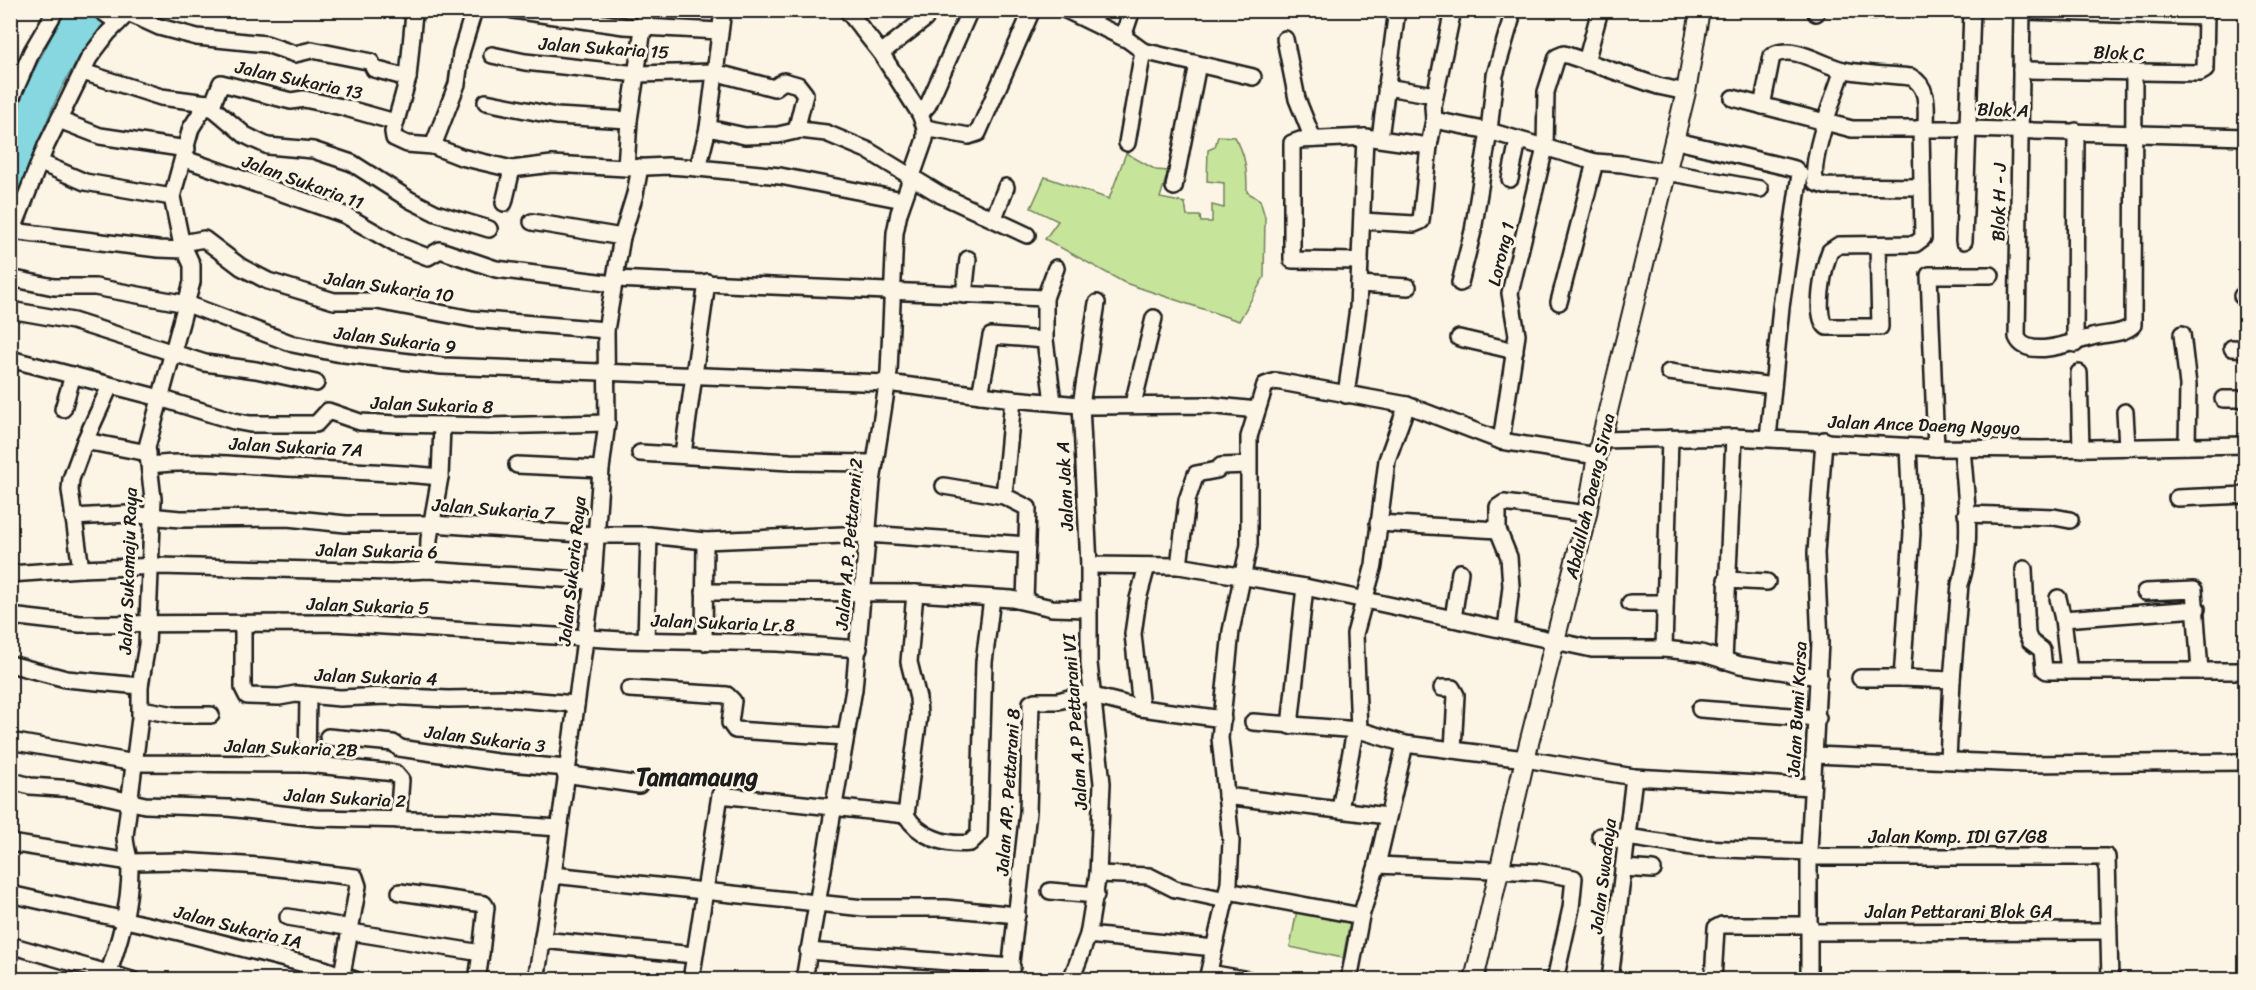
<svg xmlns="http://www.w3.org/2000/svg" width="2256" height="990" font-family="Sriracha,sans-serif">
  <rect width="100%" height="100%" fill="#fcf5e5"/>
  <filter id="ink" filterUnits="userSpaceOnUse"><feTurbulence type="fractalNoise" baseFrequency=".0167" numOctaves="2"/><feDisplacementMap in="SourceGraphic" scale="12" xChannelSelector="R" yChannelSelector="G"/><feConvolveMatrix kernelMatrix="1 2 1 2 8 2 1 2 1" color-interpolation-filters="sRGB"/></filter>
  <g filter="url(#ink)">
    <g fill="#c7e49b" stroke="#72805c" stroke-width="1.5">
      <path d="M1218,136L1235,137C1246,155 1247,171 1247,192L1260,200L1265,217L1264,277L1239,321L1125,283L1045,239L1058,221L1031,208L1045,177L1109,199L1126,153L1156,170L1168,171L1160,198L1185,203L1187,216H1200L1201,222H1212V205L1224,208V183L1207,181L1208,150L1215,147Z"/>
      <polygon points="1297,910 1350,921 1343,958 1290,947"/>
    </g>
    <path fill="#86d7df" stroke="#5c8c91" stroke-width="1.5" d="M65,11H91L109,23C52,76 35,158 11,230V131L22,93Z"/>
    <g fill="none" stroke-linecap="round" stroke-linejoin="round">
      <defs>
        <g id="minor">
          <polyline points="100,10 118,23"/>
          <polyline points="407,10 414,13 408,78 393,132 394,138 407,144 433,146 461,157 512,169 552,164 626,168 668,166 698,168 780,176 903,200"/>
          <polyline points="513,10 624,26 719,31"/>
          <polyline points="1066,10 1128,40 1143,51 1253,77"/>
          <path d="M2022,10L2017,337C2027,361 2075,341 2092,337C2105,333 2123,335 2133,325L2134,73"/>
          <polyline points="1872,11 1872,10"/>
          <polyline points="2022,11 2206,17"/>
          <polyline points="128,13 159,27 197,37 266,44 295,54 312,50 367,61 371,62 374,69 408,78"/>
          <polyline points="1816,13 1817,10"/>
          <polyline points="1123,37 1132,10"/>
          <polyline points="1285,39 1297,99 1313,139"/>
          <polyline points="881,53 925,19"/>
          <polyline points="492,55 525,62 637,74 714,72 774,88 784,81 798,85 805,94 796,131"/>
          <polyline points="1586,62 1600,10"/>
          <path d="M1843,70C1835,93 1808,163 1816,183L1825,186L1922,187"/>
          <polyline points="2021,70 2200,73 2205,70 2206,10"/>
          <polyline points="83,72 161,97 207,103"/>
          <polyline points="1386,87 1435,95"/>
          <polyline points="1733,98 1852,129 1968,129 2246,137"/>
          <polyline points="486,102 556,116 629,120"/>
          <polyline points="207,103 245,135 257,141 268,146 313,150 352,163 410,200 436,213 489,229"/>
          <path d="M1762,106L1772,56C1793,43 1823,66 1844,70C1866,74 1889,75 1911,77C1930,87 1926,110 1926,128"/>
          <polyline points="211,108 221,83 291,101 304,99 342,107 395,122"/>
          <polyline points="10,111 11,99 32,51 56,10"/>
          <polyline points="920,114 928,105 970,10"/>
          <polyline points="59,120 100,136 187,149"/>
          <polyline points="1434,120 1489,131 1595,162 1622,164 1760,189"/>
          <polyline points="708,128 745,136 778,135 800,130 826,133 867,150 941,195 1027,235"/>
          <polyline points="925,128 969,136 978,133 1032,10"/>
          <polyline points="1380,138 1397,10"/>
          <polyline points="1673,140 1795,169 1800,174 1781,307 1768,438"/>
          <polyline points="1127,143 1143,51"/>
          <polyline points="433,146 457,84 461,53 474,10"/>
          <polyline points="1429,146 1434,120 1433,106 1453,10"/>
          <polyline points="185,159 345,215 397,245 428,257 440,250 496,269 614,284"/>
          <polyline points="41,163 85,182 172,197"/>
          <polyline points="626,168 629,120 646,10"/>
          <polyline points="698,168 708,128 723,10"/>
          <polyline points="1510,179 1518,140"/>
          <polyline points="1174,187 1198,64"/>
          <polyline points="504,203 512,169"/>
          <polyline points="994,218 1006,187"/>
          <polyline points="532,222 622,237"/>
          <polyline points="12,231 158,249 185,250"/>
          <polyline points="10,237 46,146 89,58 108,33 131,10"/>
          <polyline points="1964,241 1972,10"/>
          <polyline points="182,243 204,239 241,267 268,281 334,301 377,301 472,319 606,330"/>
          <path d="M1878,245L1880,327H1827C1813,317 1824,266 1830,251L1839,245L1915,244L1923,238L1921,128"/>
          <polyline points="1360,261 1292,260 1292,143 1300,140 1365,137 1429,146 1421,221 1414,224 1362,221"/>
          <polyline points="10,278 54,287 95,287 187,304 293,344 336,353 442,366 887,383 1013,399 1091,406 1208,405 1257,410"/>
          <polyline points="615,279 1045,298 1045,340 1053,402"/>
          <polyline points="1460,283 1473,231 1489,131 1495,75 1511,20"/>
          <polyline points="1359,284 1408,287"/>
          <polyline points="964,295 968,259"/>
          <polyline points="2242,296 2246,297"/>
          <polyline points="1045,298 1056,268"/>
          <polyline points="1559,302 1595,162"/>
          <polyline points="10,310 73,321 205,363 256,370 316,383"/>
          <polyline points="2182,334 2188,385 2187,446"/>
          <polyline points="1459,338 1515,351"/>
          <polyline points="2075,344 2076,131"/>
          <polyline points="2232,348 2246,349"/>
          <polyline points="10,359 160,398 234,421 250,424 316,424 328,411 360,422 396,424 492,426 607,423"/>
          <polyline points="1669,372 1773,386"/>
          <polyline points="2079,373 2081,449"/>
          <polyline points="980,395 991,336 1045,340"/>
          <polyline points="1346,395 1358,308 1365,137"/>
          <polyline points="2223,399 2246,399"/>
          <polyline points="1133,404 1154,318"/>
          <polyline points="63,409 73,375"/>
          <polyline points="2125,412 2127,447"/>
          <polyline points="1601,440 1734,437 1936,448 2041,449 2246,445"/>
          <polyline points="1501,441 1517,335 1510,293 1545,148 1546,92 1557,57 1564,54 1658,86 1686,92"/>
          <polyline points="95,443 85,441 110,386"/>
          <polyline points="1908,447 1912,533 1902,678 1952,680 1948,759"/>
          <polyline points="1936,448 1929,275 1991,275"/>
          <polyline points="148,453 85,441 71,479 70,490 81,569 160,566 391,572 428,570 593,581"/>
          <polyline points="640,453 790,462 875,463"/>
          <polyline points="683,454 707,282"/>
          <path d="M150,465C197,459 242,466 288,468C339,470 390,472 440,477"/>
          <polyline points="517,465 601,469"/>
          <polyline points="944,486 1004,496 1028,508 1025,601"/>
          <polyline points="1004,496 1013,399"/>
          <polyline points="2177,498 2246,495"/>
          <polyline points="1966,514 2054,517 2070,520"/>
          <polyline points="73,517 128,514 180,519 287,518 346,524 432,524 596,535 649,535 705,541 867,534 1027,545"/>
          <polyline points="1378,523 1498,530 1498,507 1504,503 1587,514"/>
          <polyline points="1498,530 1509,557 1511,586 1506,630"/>
          <polyline points="1089,565 1179,566 1305,587 1592,649 1664,649 1701,653 1740,665 1819,677"/>
          <polyline points="1179,566 1187,500 1196,474 1217,470 1221,466 1248,465"/>
          <polyline points="2024,569 2027,634 2030,641 2042,650 2044,669 2047,671 2246,671"/>
          <polyline points="428,570 429,539 440,477 442,426"/>
          <polyline points="10,574 81,569"/>
          <polyline points="1726,580 1767,582"/>
          <polyline points="704,592 915,593 1012,599 1052,608 1088,609"/>
          <polyline points="2145,592 2194,590 2200,671"/>
          <polyline points="2058,598 2063,619"/>
          <polyline points="1630,603 1665,603"/>
          <polyline points="10,616 80,624 333,623 622,640 778,643 859,649"/>
          <polyline points="1453,619 1460,572"/>
          <polyline points="243,624 243,688 247,696 279,697 296,694 340,698 386,696 448,699 503,698 576,704"/>
          <polyline points="646,640 649,535"/>
          <polyline points="704,642 705,541"/>
          <polyline points="1664,649 1670,438"/>
          <polyline points="1724,661 1734,437"/>
          <polyline points="10,664 66,679 140,686"/>
          <polyline points="2069,671 2063,619 2197,609"/>
          <polyline points="1860,678 1902,678"/>
          <path d="M1952,680L1960,584C1974,547 1965,487 1962,448"/>
          <polyline points="1442,688 1452,688 1456,695 1453,750"/>
          <polyline points="629,689 727,695 733,701 730,723 735,730 845,737"/>
          <polyline points="1093,696 1141,708 1223,719"/>
          <polyline points="1141,708 1133,634 1138,599 1147,566"/>
          <polyline points="141,709 175,715 211,715"/>
          <polyline points="1700,709 1818,718"/>
          <polyline points="1253,722 1359,730 1405,744 1525,759 1634,777 1812,787"/>
          <polyline points="1290,726 1305,587"/>
          <polyline points="328,737 393,743 399,747"/>
          <polyline points="10,741 135,763 307,764 395,773 401,780 398,820"/>
          <polyline points="399,748 497,762 567,768"/>
          <polyline points="1814,755 2025,764 2246,762"/>
          <polyline points="307,764 308,695"/>
          <polyline points="565,774 639,785"/>
          <polyline points="10,780 30,786 74,789 145,805 228,808 317,818 459,821 559,828"/>
          <polyline points="1226,796 1387,816"/>
          <polyline points="1340,809 1354,736 1359,730 1355,634 1374,565 1387,460 1407,405"/>
          <path d="M906,815C919,837 946,846 970,843L979,834L984,662L992,598"/>
          <polyline points="1600,836 1626,842"/>
          <polyline points="1627,837 1699,848 1809,852"/>
          <polyline points="10,843 130,862 179,861 260,866 355,877 358,886 341,980"/>
          <polyline points="1809,857 2107,857 2110,980"/>
          <polyline points="1377,865 1539,872 1574,878 1571,908 1555,980"/>
          <polyline points="1623,868 1653,870"/>
          <polyline points="1098,874 1149,876 1175,889 1226,900"/>
          <polyline points="553,875 864,908 945,908 1017,915"/>
          <polyline points="1050,891 1096,895"/>
          <polyline points="1228,891 1361,916"/>
          <polyline points="10,894 179,932 324,969 355,980"/>
          <polyline points="288,917 351,928"/>
          <polyline points="351,932 481,953 486,907 484,904 400,892"/>
          <polyline points="1810,932 2108,931"/>
          <polyline points="1088,935 1214,948"/>
          <polyline points="542,940 694,955"/>
          <polyline points="10,945 132,980"/>
          <polyline points="808,951 1012,967"/>
          <polyline points="1209,973 1249,980"/>
          <path d="M106,980C119,944 130,907 130,868C130,857 125,848 125,836L140,718V686L147,645L153,499L147,447L192,282V265L181,241L172,197L191,128L207,103"/>
          <polyline points="477,980 481,953"/>
          <polyline points="536,980 553,875 593,581 601,469 607,423 606,330 622,237 635,194 640,167"/>
          <polyline points="691,980 720,795 906,815 919,716 918,698 909,662 915,593"/>
          <polyline points="804,980 854,689 872,482 889,372 895,233 899,213 925,139 925,128 920,114 881,53 847,10"/>
          <polyline points="1009,980 1028,812 1031,703 1035,701 1058,701 1092,692"/>
          <polyline points="1071,980 1088,935 1098,874 1102,783 1089,663 1089,565 1081,405 1097,303"/>
          <polyline points="1207,980 1229,883 1231,841 1220,738 1231,631 1249,545 1249,437 1265,385 1276,381 1407,405 1501,441 1597,456"/>
          <polyline points="1349,980 1361,916 1377,865 1405,744"/>
          <polyline points="1610,980 1634,777"/>
          <polyline points="1713,980 1716,928 1722,925 1810,925"/>
          <polyline points="1809,980 1809,852 1820,642 1816,553 1824,440"/>
        </g>
        <polyline id="major" points="1474,980 1525,759 1587,514 1597,456 1686,92 1700,10"/>
      </defs>
      <use href="#minor" stroke="#1c1c1c" stroke-width="20"/>
      <use href="#major" stroke="#1c1c1c" stroke-width="22"/>
      <use href="#minor" stroke="#fcf5e5" stroke-width="15"/>
      <use href="#major" stroke="#fcf5e5" stroke-width="18"/>
    </g>
  </g>
  <g text-anchor="middle" stroke-width="6" stroke-linejoin="round" paint-order="stroke">
    <g font-size="18" fill="#1c1c1c" stroke="#fcf5e5">
      <text transform="translate(604 48) rotate(4)" y="6">Jalan Sukaria 15</text>
      <text transform="translate(2119 53) rotate(2)" y="6">Blok C</text>
      <text transform="translate(299 80) rotate(12)" y="6">Jalan Sukaria 13</text>
      <text transform="translate(2003 110) rotate(2)" y="6">Blok A</text>
      <text transform="translate(303 182) rotate(20)" y="6">Jalan Sukaria 11</text>
      <text transform="translate(1999 202) rotate(-89)" y="6">Blok H - J</text>
      <text transform="translate(1501 254) rotate(-77)" y="6">Lorong 1</text>
      <text transform="translate(389 287) rotate(8)" y="6">Jalan Sukaria 10</text>
      <text transform="translate(395 340) rotate(7)" y="6">Jalan Sukaria 9</text>
      <text transform="translate(432 405) rotate(2)" y="6">Jalan Sukaria 8</text>
      <text transform="translate(1924 425) rotate(2)" y="6">Jalan Ance Daeng Ngoyo</text>
      <text transform="translate(296 447) rotate(3)" y="6">Jalan Sukaria 7A</text>
      <text transform="translate(1065 486) rotate(-93)" y="6">Jalan Jak A</text>
      <text transform="translate(1590 496) rotate(-77)" y="6">Abdullah Daeng Sirua</text>
      <text transform="translate(493 509) rotate(4)" y="6">Jalan Sukaria 7</text>
      <text transform="translate(849 544) rotate(-85)" y="6">Jalan A.P. Pettarani 2</text>
      <text transform="translate(377 551) rotate(1)" y="6">Jalan Sukaria 6</text>
      <text transform="translate(128 571) rotate(-88)" y="6">Jalan Sukamaju Raya</text>
      <text transform="translate(572 571) rotate(-84)" y="6">Jalan Sukaria Raya</text>
      <text transform="translate(368 606) rotate(2)" y="6">Jalan Sukaria 5</text>
      <text transform="translate(723 623) rotate(2)" y="6">Jalan Sukaria Lr.8</text>
      <text transform="translate(376 677) rotate(2)" y="6">Jalan Sukaria 4</text>
      <text transform="translate(1797 709) rotate(-87)" y="6">Jalan Bumi Karsa</text>
      <text transform="translate(1075 722) rotate(-94)" y="6">Jalan A.P Pettarani VI</text>
      <text transform="translate(485 739) rotate(7)" y="6">Jalan Sukaria 3</text>
      <text transform="translate(291 748) rotate(2)" y="6">Jalan Sukaria 2B</text>
      <text transform="translate(1008 792) rotate(-86)" y="6">Jalan AP. Pettarani 8</text>
      <text transform="translate(345 798) rotate(3)" y="6">Jalan Sukaria 2</text>
      <text x="1958" y="843">Jalan Komp. IDI G7/G8</text>
      <text transform="translate(1603 876) rotate(-83)" y="6">Jalan Swadaya</text>
      <text x="1959" y="918">Jalan Pettarani Blok GA</text>
      <text transform="translate(238 927) rotate(14)" y="6">Jalan Sukaria IA</text>
    </g>
    <g font-size="24" font-weight="bold" fill="#1c1c1c" stroke="#fcf5e5">
      <text x="697" y="785">Tamamaung</text>
    </g>
  </g>
  <rect width="2256" height="990" fill="none" stroke="#fcf5e5" stroke-width="36"/>
  <rect x="18" y="18" width="2220" height="954" fill="none" stroke="#1c1c1c" stroke-width="2" filter="url(#ink)"/>
</svg>
